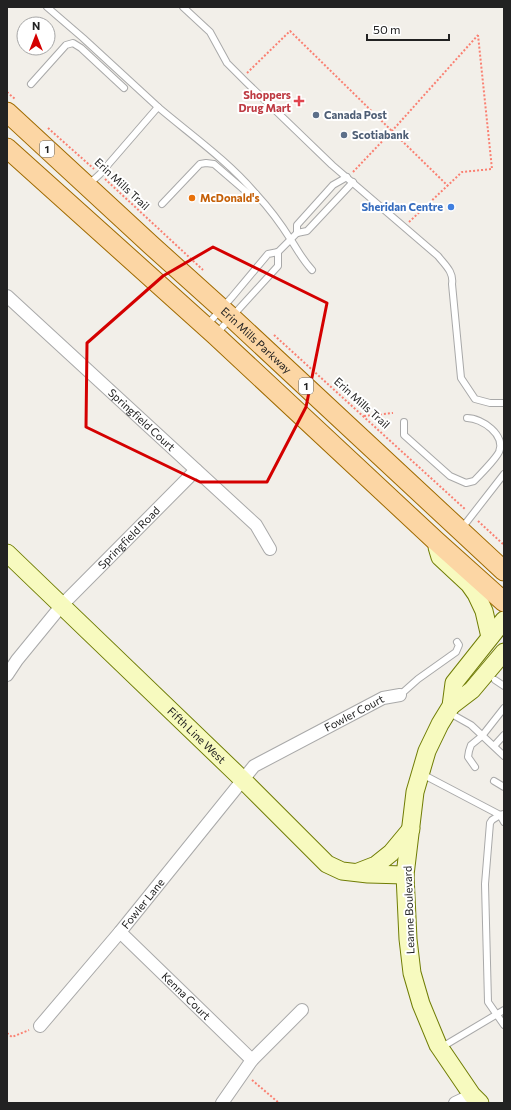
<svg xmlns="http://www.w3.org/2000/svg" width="511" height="1110" font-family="Commissioner,sans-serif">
  <rect width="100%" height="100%" fill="#f2efe9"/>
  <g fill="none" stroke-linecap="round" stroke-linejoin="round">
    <defs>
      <g id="lane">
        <polyline points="47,7 83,38 158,107 100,174 88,185"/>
        <path d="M183,7L210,32L227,63L246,82L332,165L438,256C445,265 454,272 452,284L461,378L475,399L490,403H504"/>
        <polyline points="31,84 66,45 73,43 81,48 124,88"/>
        <path d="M158,107C191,135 227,160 256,194C269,208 281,224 291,240C299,252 302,259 312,270"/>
        <polyline points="162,204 200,164 206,163 214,164 250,195 253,196 256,194"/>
        <polyline points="297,233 297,225 333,185 347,177"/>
        <polyline points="207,325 232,297 268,254 278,252 297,233 307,231 353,182"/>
        <polyline points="217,333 278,266 278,252"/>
        <path d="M404,422V435L450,476L466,483L474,481C480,475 496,458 499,452C506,435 482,418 467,418"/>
        <polyline points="462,528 504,474"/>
        <polyline points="495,680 504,686"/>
        <polyline points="400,695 418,679 456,652 459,645 457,642"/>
        <polyline points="448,712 471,725 504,756"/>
        <polyline points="494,746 504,735"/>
        <polyline points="475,767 468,757 469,751 471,745 482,736 504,708"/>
        <polyline points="422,774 500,815 503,814"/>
        <polyline points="494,781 504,787"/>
        <polyline points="504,822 500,815 492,820 490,823 485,884 488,1002 504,1025"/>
        <polyline points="442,1047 504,1010"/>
      </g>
      <g id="street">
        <path id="s1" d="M7,296L256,525L270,549"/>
        <path id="s2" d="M7,675L17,660L62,605L196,470"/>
        <path id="s3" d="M120,932L252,1060"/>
        <path id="s4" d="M40,1026L120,932L254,766L383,698L400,695"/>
        <polyline points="222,1103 252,1060 302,1010"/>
        <polyline points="455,1103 472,1095"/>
      </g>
      <g id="secondary">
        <polyline points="437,547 440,557 469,584 476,594 484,611 490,637"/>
        <path id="s5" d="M7,553L242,779L327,864L342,871L368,874L405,875"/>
        <polyline points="451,706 472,690 504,652"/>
        <polyline points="358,872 376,865 391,853 411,829"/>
        <polyline points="480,1103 472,1095 438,1045 421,1004 412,973 408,939 405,875 415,792 427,751 440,724 451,706 454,683 504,620"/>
      </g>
      <g id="primary">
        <path id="s6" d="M7,112L151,245L231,317L504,571"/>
        <polyline points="7,148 215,335 436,541 504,602"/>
      </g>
    </defs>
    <use href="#lane" stroke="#a9a9a9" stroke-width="8"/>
    <use href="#street" stroke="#a9a9a9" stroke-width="14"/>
    <use href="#secondary" stroke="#707d05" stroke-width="19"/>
    <use href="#primary" stroke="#a06b00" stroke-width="21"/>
    <g stroke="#fa8072" stroke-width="2" stroke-dasharray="2 2" stroke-linecap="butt">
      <polyline points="247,73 290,31 448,186"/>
      <polyline points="7,92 15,99"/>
      <polyline points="48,128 94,169"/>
      <polyline points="353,172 392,131 478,35"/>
      <polyline points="105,179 203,270"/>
      <polyline points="409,222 462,172 492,169 478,35"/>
      <polyline points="274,335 466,510"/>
      <polyline points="364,416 393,413"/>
      <polyline points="478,521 504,545"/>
      <polyline points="7,1033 12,1037 29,1030"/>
      <polyline points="252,1080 279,1103"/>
    </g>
    <use href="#lane" stroke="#fff" stroke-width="6"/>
    <use href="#street" stroke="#fff" stroke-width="12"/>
    <use href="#secondary" stroke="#f7fabf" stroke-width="17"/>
    <use href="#primary" stroke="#fcd6a4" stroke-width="19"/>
  </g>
  <path fill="none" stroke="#d40000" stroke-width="3" stroke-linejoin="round" d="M213,247L327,303L306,407L267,482H200L86,427L87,343L163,276Z"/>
  <path fill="#e0444e" stroke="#fff" stroke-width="1.5" d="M297 95h4v4h4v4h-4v4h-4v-4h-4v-4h4z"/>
  <g fill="#5c6f8a" stroke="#fff" stroke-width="1.5">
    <circle cx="316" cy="115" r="4"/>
    <circle cx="344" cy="135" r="4"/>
  </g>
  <circle fill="#e8710a" stroke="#fff" stroke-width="1.5" cx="192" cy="198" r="4"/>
  <circle fill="#3f7fe0" stroke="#fff" stroke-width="1.5" cx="451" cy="207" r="4"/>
  <g text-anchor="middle" stroke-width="4" stroke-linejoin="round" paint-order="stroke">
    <g fill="#fff" stroke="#646464" stroke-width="1">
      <rect x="40" y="141" width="14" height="16" rx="3"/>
      <rect x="299" y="378" width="14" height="16" rx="3"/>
    </g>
    <g font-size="10" font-weight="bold" fill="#222">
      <text x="47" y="153">1</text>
      <text x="306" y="390">1</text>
    </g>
    <g font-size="11" font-weight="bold" fill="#be3a42" stroke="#fff" text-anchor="end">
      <text x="291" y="99">Shoppers<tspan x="291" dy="13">Drug Mart</tspan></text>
    </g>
    <g font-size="11" font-weight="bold" fill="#4e5e75" stroke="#fff" text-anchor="start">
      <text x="324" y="119">Canada Post</text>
      <text x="352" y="139">Scotiabank</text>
    </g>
    <g font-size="11" fill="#222" stroke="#fff">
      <text transform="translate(122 184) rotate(43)" y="4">Erin Mills Trail</text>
      <text dy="4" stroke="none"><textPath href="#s6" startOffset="338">Erin Mills Parkway</textPath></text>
      <text transform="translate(362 403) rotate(42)" y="4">Erin Mills Trail</text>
      <text dy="4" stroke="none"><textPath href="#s1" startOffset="183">Springfield Court</textPath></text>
      <text dy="4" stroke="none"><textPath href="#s2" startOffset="184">Springfield Road</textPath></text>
      <text dy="4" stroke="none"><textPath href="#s4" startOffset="450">Fowler Court</textPath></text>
      <text dy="4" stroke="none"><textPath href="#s5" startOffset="263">Fifth Line West</textPath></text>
      <text dy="4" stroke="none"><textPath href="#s4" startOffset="160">Fowler Lane</textPath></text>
      <text transform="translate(409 910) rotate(-92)" y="4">Leanne Boulevard</text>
      <text dy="4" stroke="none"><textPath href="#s3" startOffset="92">Kenna Court</textPath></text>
    </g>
    <g font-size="11" font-weight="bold" fill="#c56008" stroke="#fff" text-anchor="start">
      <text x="200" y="202">McDonald's</text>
    </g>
    <g font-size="11" font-weight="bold" fill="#366cbe" stroke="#fff" text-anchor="end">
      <text x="443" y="211">Sheridan Centre</text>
    </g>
  </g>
  <rect width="511" height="1110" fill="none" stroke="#222222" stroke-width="16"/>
  <g transform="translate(36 36)"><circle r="19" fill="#ffffff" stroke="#a7a7a7"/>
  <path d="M0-3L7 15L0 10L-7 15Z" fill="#d40000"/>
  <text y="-6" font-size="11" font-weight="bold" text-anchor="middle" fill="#222222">N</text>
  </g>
  <path d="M367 34v6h82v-6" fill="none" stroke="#222222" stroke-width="2"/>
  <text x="373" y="34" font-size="12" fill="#222222" stroke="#ffffff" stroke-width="3" paint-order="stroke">50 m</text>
</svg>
